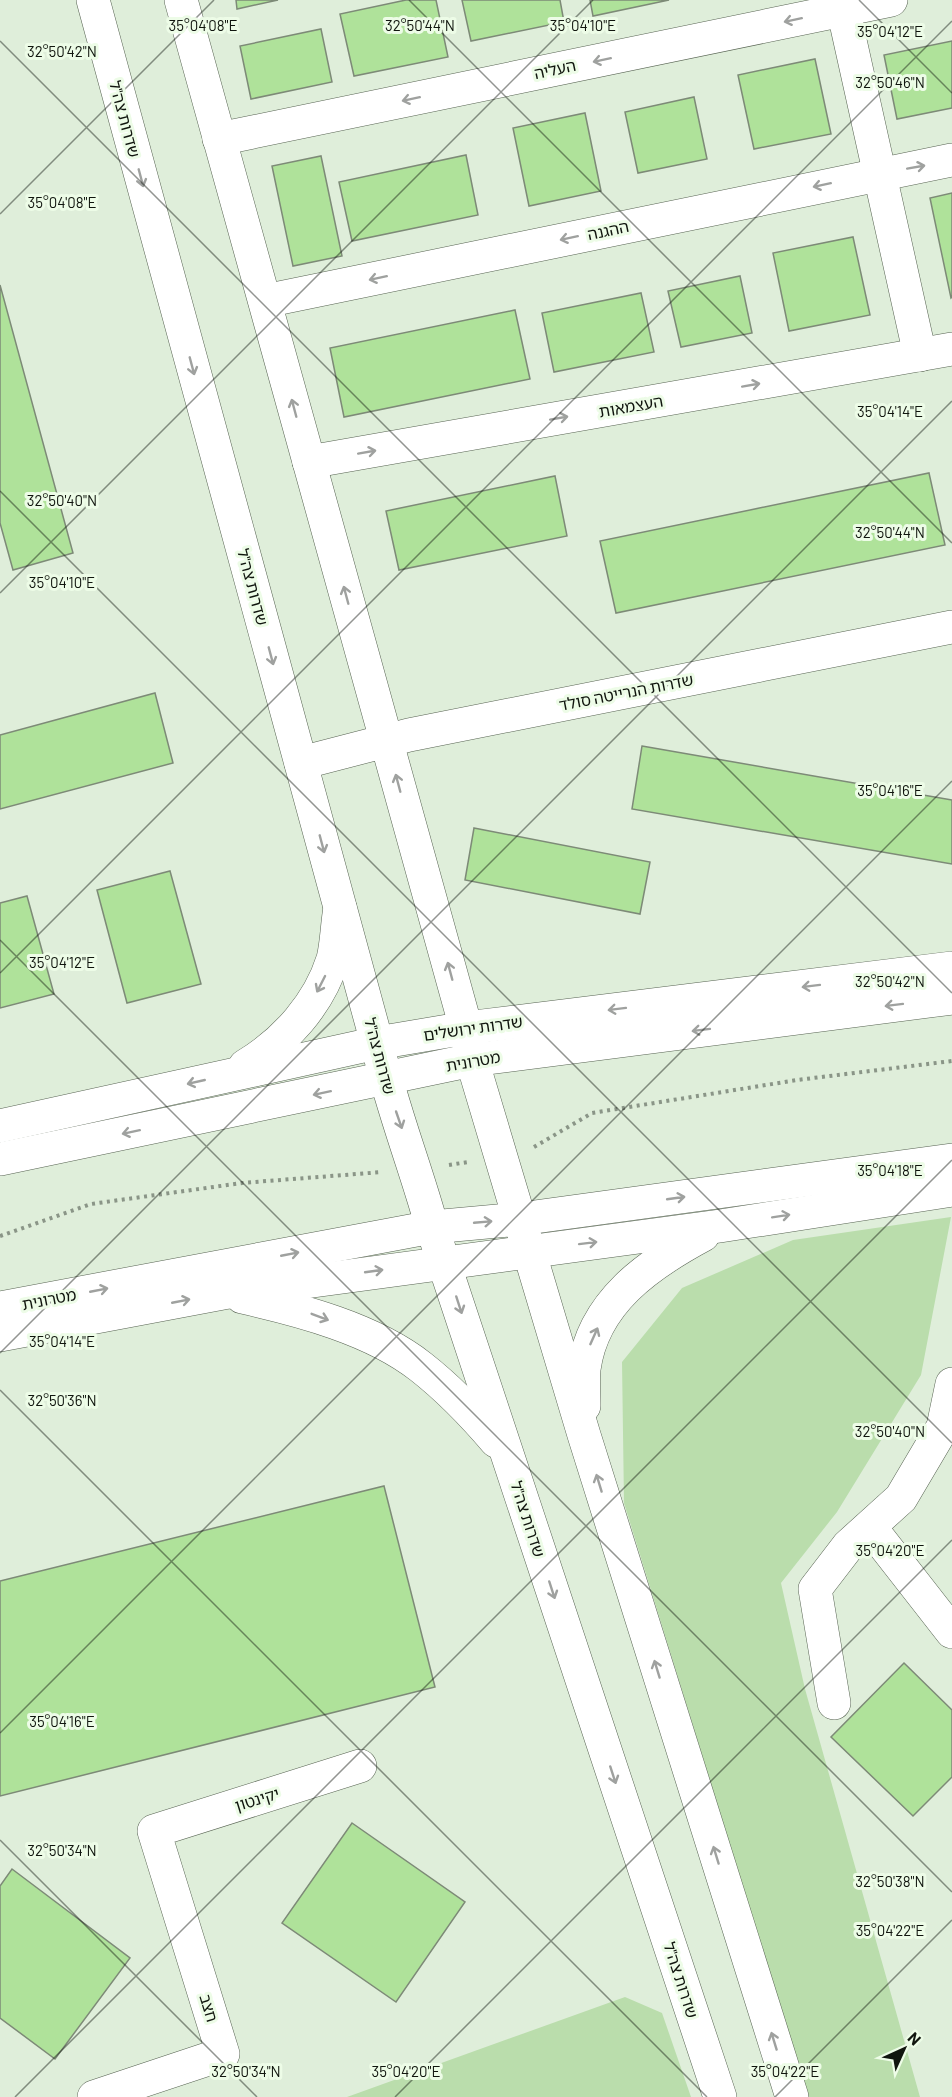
<svg xmlns="http://www.w3.org/2000/svg" width="952" height="2097" font-family="Barlow,'Noto Sans Hebrew',sans-serif">
  <rect width="100%" height="100%" fill="#dfeeda"/>
  <g fill="#baddac">
    <polygon points="951,1217 921,1375 837,1512 781,1583 805,1689 920,2097 808,2097 624,1503 622,1362 682,1288 793,1240"/>
    <polygon points="625,1997 662,2013 691,2097 347,2097"/>
  </g>
  <g fill="#afe29a" stroke="#7d8a77" stroke-width="1.5">
    <polygon points="236,0 278,0 237,9"/>
    <polygon points="406,0 436,0 448,57 354,76 340,14"/>
    <polygon points="462,0 560,0 564,22 471,41"/>
    <polygon points="590,0 669,0 593,16"/>
    <polygon points="321,29 332,82 251,99 240,46"/>
    <polygon points="952,41 952,108 897,119 884,55"/>
    <polygon points="815,59 831,134 754,149 738,75"/>
    <polygon points="694,97 707,159 638,173 625,112"/>
    <polygon points="585,113 601,191 529,206 513,128"/>
    <polygon points="466,155 478,215 352,241 339,182"/>
    <polygon points="321,156 342,256 293,266 272,166"/>
    <polygon points="952,193 952,297 951,298 930,198"/>
    <polygon points="853,237 870,315 789,331 773,253"/>
    <polygon points="740,276 752,333 681,347 668,291"/>
    <polygon points="0,285 73,553 13,570 0,523"/>
    <polygon points="641,293 654,352 554,372 542,313"/>
    <polygon points="515,310 530,379 344,417 330,348"/>
    <polygon points="929,473 945,545 616,613 600,541"/>
    <polygon points="555,476 567,536 399,570 386,511"/>
    <polygon points="155,693 173,763 0,809 0,735"/>
    <polygon points="642,746 952,800 952,864 632,809"/>
    <polygon points="474,828 650,862 640,914 465,880"/>
    <polygon points="170,871 201,984 127,1003 97,890"/>
    <polygon points="27,896 54,994 0,1008 0,903"/>
    <polygon points="384,1486 435,1687 0,1796 0,1581"/>
    <polygon points="904,1663 952,1710 952,1777 913,1816 831,1737"/>
    <polygon points="352,1823 465,1902 396,2002 282,1923"/>
    <polygon points="12,1869 130,1958 55,2059 0,2018 0,1886"/>
  </g>
  <g fill="none" stroke-linecap="round" stroke-linejoin="round">
    <defs>
      <g id="minor">
        <polyline points="93,0 377,1043"/>
        <polyline points="181,0 466,1028"/>
        <polyline points="841,0 920,355"/>
        <polyline points="219,139 891,0"/>
        <polyline points="265,301 952,160"/>
        <polyline points="309,462 952,349"/>
        <polyline points="301,763 409,735 952,627"/>
        <polyline points="0,1159 472,1060 952,998"/>
        <polyline points="0,1308 432,1227 520,1219 952,1160"/>
        <polyline points="870,1527 952,1632"/>
        <polyline points="834,1703 815,1589 848,1546 901,1498 943,1427 952,1384"/>
        <polyline points="94,2097 223,2054 154,1831 360,1766"/>
      </g>
      <g id="major">
        <polyline points="466,1028 472,1060 584,1435 792,2097"/>
        <path d="M377,1043C391,1106 415,1165 432,1227L720,2097"/>
        <path d="M245,1066C285,1042 319,1004 333,959C337,943 337,924 340,908"/>
        <polyline points="0,1126 377,1043 466,1028 952,968"/>
        <path d="M242,1297C300,1310 373,1329 421,1367C449,1389 473,1414 496,1441"/>
        <polyline points="0,1335 223,1293 720,1226 952,1190"/>
        <path d="M584,1406C584,1394 583,1381 584,1369C593,1302 649,1264 703,1235"/>
      </g>
    </defs>
    <use href="#minor" stroke="#576352" stroke-width="34"/>
    <use href="#major" stroke="#576352" stroke-width="34"/>
    <g stroke="#8a9587" stroke-width="4" stroke-dasharray="3 4.5" stroke-linecap="butt">
      <polyline points="534,1147 592,1113 797,1080 952,1061"/>
      <polyline points="449,1165 468,1162"/>
      <polyline points="0,1236 91,1204 242,1183 382,1172"/>
    </g>
    <use href="#minor" stroke="#fff" stroke-width="33"/>
    <use href="#major" stroke="#fff" stroke-width="33"/>
  </g>
  <defs><path id="oneway-shaft" d="M-6 0H5M1.5-3L5.5 0L1.5 3" fill="none" stroke-width="1.6" stroke-linecap="round" stroke-linejoin="round" transform="scale(1.5)"/></defs>
  <g stroke="#9fa19f">
    <use href="#oneway-shaft" transform="translate(793 20) rotate(168)"/>
    <use href="#oneway-shaft" transform="translate(602 60) rotate(168)"/>
    <use href="#oneway-shaft" transform="translate(411 99) rotate(168)"/>
    <use href="#oneway-shaft" transform="translate(916 167) rotate(-10)"/>
    <use href="#oneway-shaft" transform="translate(141 178) rotate(75)"/>
    <use href="#oneway-shaft" transform="translate(822 185) rotate(168)"/>
    <use href="#oneway-shaft" transform="translate(569 238) rotate(168)"/>
    <use href="#oneway-shaft" transform="translate(378 278) rotate(168)"/>
    <use href="#oneway-shaft" transform="translate(192 366) rotate(75)"/>
    <use href="#oneway-shaft" transform="translate(751 385) rotate(-10)"/>
    <use href="#oneway-shaft" transform="translate(294 408) rotate(-105)"/>
    <use href="#oneway-shaft" transform="translate(559 418) rotate(-10)"/>
    <use href="#oneway-shaft" transform="translate(367 452) rotate(-10)"/>
    <use href="#oneway-shaft" transform="translate(346 595) rotate(-105)"/>
    <use href="#oneway-shaft" transform="translate(271 656) rotate(75)"/>
    <use href="#oneway-shaft" transform="translate(398 783) rotate(-105)"/>
    <use href="#oneway-shaft" transform="translate(322 844) rotate(75)"/>
    <use href="#oneway-shaft" transform="translate(450 971) rotate(-105)"/>
    <use href="#oneway-shaft" transform="translate(321 984) rotate(117)"/>
    <use href="#oneway-shaft" transform="translate(811 986) rotate(173)"/>
    <use href="#oneway-shaft" transform="translate(894 1005) rotate(173)"/>
    <use href="#oneway-shaft" transform="translate(617 1009) rotate(173)"/>
    <use href="#oneway-shaft" transform="translate(701 1030) rotate(173)"/>
    <use href="#oneway-shaft" transform="translate(196 1082) rotate(167)"/>
    <use href="#oneway-shaft" transform="translate(322 1093) rotate(168)"/>
    <use href="#oneway-shaft" transform="translate(399 1120) rotate(71)"/>
    <use href="#oneway-shaft" transform="translate(131 1132) rotate(168)"/>
    <use href="#oneway-shaft" transform="translate(676 1198) rotate(-8)"/>
    <use href="#oneway-shaft" transform="translate(781 1216) rotate(-9)"/>
    <use href="#oneway-shaft" transform="translate(483 1222) rotate(-5)"/>
    <use href="#oneway-shaft" transform="translate(588 1243) rotate(-7)"/>
    <use href="#oneway-shaft" transform="translate(290 1254) rotate(-11)"/>
    <use href="#oneway-shaft" transform="translate(374 1271) rotate(-8)"/>
    <use href="#oneway-shaft" transform="translate(99 1290) rotate(-11)"/>
    <use href="#oneway-shaft" transform="translate(181 1301) rotate(-11)"/>
    <use href="#oneway-shaft" transform="translate(459 1305) rotate(72)"/>
    <use href="#oneway-shaft" transform="translate(320 1317) rotate(21)"/>
    <use href="#oneway-shaft" transform="translate(594 1336) rotate(-66)"/>
    <use href="#oneway-shaft" transform="translate(599 1483) rotate(-107)"/>
    <use href="#oneway-shaft" transform="translate(552 1590) rotate(72)"/>
    <use href="#oneway-shaft" transform="translate(657 1669) rotate(-107)"/>
    <use href="#oneway-shaft" transform="translate(613 1775) rotate(72)"/>
    <use href="#oneway-shaft" transform="translate(716 1855) rotate(-107)"/>
    <use href="#oneway-shaft" transform="translate(774 2041) rotate(-107)"/>
  </g>
  <path fill="none" stroke="#10150e" stroke-width="1.5" stroke-opacity="0.45" d="M409,0L952,543M859,0L952,93M0,41L952,993M0,214L214,0M0,491L952,1443M0,593L593,0M0,940L952,1892M0,973L952,21M0,1353L952,401M0,1390L707,2097M0,1733L952,781M0,1840L257,2097M15,2097L952,1160M395,2097L952,1540M775,2097L952,1920"/>
  <g text-anchor="middle" stroke-width="6" stroke-linejoin="round" paint-order="stroke">
    <g font-size="16" fill="#10150e" stroke="#edfce7">
      <text transform="translate(555 69) rotate(-12)" y="6">העליה</text>
      <text transform="translate(125 119) rotate(75)" y="6">שדרות צה"ל</text>
      <text transform="translate(608 230) rotate(-12)" y="6">ההגנה</text>
      <text transform="translate(631 406) rotate(-10)" y="6">העצמאות</text>
      <text transform="translate(253 587) rotate(75)" y="6">שדרות צה"ל</text>
      <text transform="translate(626 692) rotate(-11)" y="6">שדרות הנרייטה סולד</text>
      <text transform="translate(473 1028) rotate(-8)" y="6">שדרות ירושלים</text>
      <text transform="translate(380 1056) rotate(75)" y="6">שדרות צה"ל</text>
      <text transform="translate(473 1061) rotate(-10)" y="6">מטרונית</text>
      <text transform="translate(49 1299) rotate(-11)" y="6">מטרונית</text>
      <text transform="translate(528 1519) rotate(72)" y="6">שדרות צה"ל</text>
      <text transform="translate(257 1799) rotate(-17)" y="6">יקינטון</text>
      <text transform="translate(681 1980) rotate(72)" y="6">שדרות צה"ל</text>
      <text transform="translate(209 2008) rotate(73)" y="6">חצב</text>
    </g>
  </g>
  <g font-size="15" text-anchor="middle" fill="#10150e" stroke="#edfce7" stroke-width="6" stroke-linejoin="round" paint-order="stroke">
    <text x="203" y="31">35°04'08"E</text>
    <text x="420" y="31">32°50'44"N</text>
    <text x="583" y="31">35°04'10"E</text>
    <text x="890" y="37">35°04'12"E</text>
    <text x="62" y="57">32°50'42"N</text>
    <text x="890" y="88">32°50'46"N</text>
    <text x="62" y="208">35°04'08"E</text>
    <text x="890" y="417">35°04'14"E</text>
    <text x="62" y="506">32°50'40"N</text>
    <text x="890" y="538">32°50'44"N</text>
    <text x="62" y="588">35°04'10"E</text>
    <text x="890" y="796">35°04'16"E</text>
    <text x="62" y="968">35°04'12"E</text>
    <text x="890" y="987">32°50'42"N</text>
    <text x="890" y="1176">35°04'18"E</text>
    <text x="62" y="1347">35°04'14"E</text>
    <text x="62" y="1406">32°50'36"N</text>
    <text x="890" y="1437">32°50'40"N</text>
    <text x="890" y="1556">35°04'20"E</text>
    <text x="62" y="1727">35°04'16"E</text>
    <text x="62" y="1856">32°50'34"N</text>
    <text x="890" y="1887">32°50'38"N</text>
    <text x="890" y="1936">35°04'22"E</text>
    <text x="246" y="2077">32°50'34"N</text>
    <text x="406" y="2077">35°04'20"E</text>
    <text x="785" y="2077">35°04'22"E</text>
  </g>
  <g transform="translate(904 2049) rotate(45)" stroke="#edfce7" stroke-width="4.5" paint-order="stroke">
  <path d="M0-4.5L10 22L0 15L-10 22Z" fill="#10150e"/>
  <text y="-9" font-size="16" font-weight="bold" text-anchor="middle" fill="#10150e">N</text>
  </g>
</svg>
